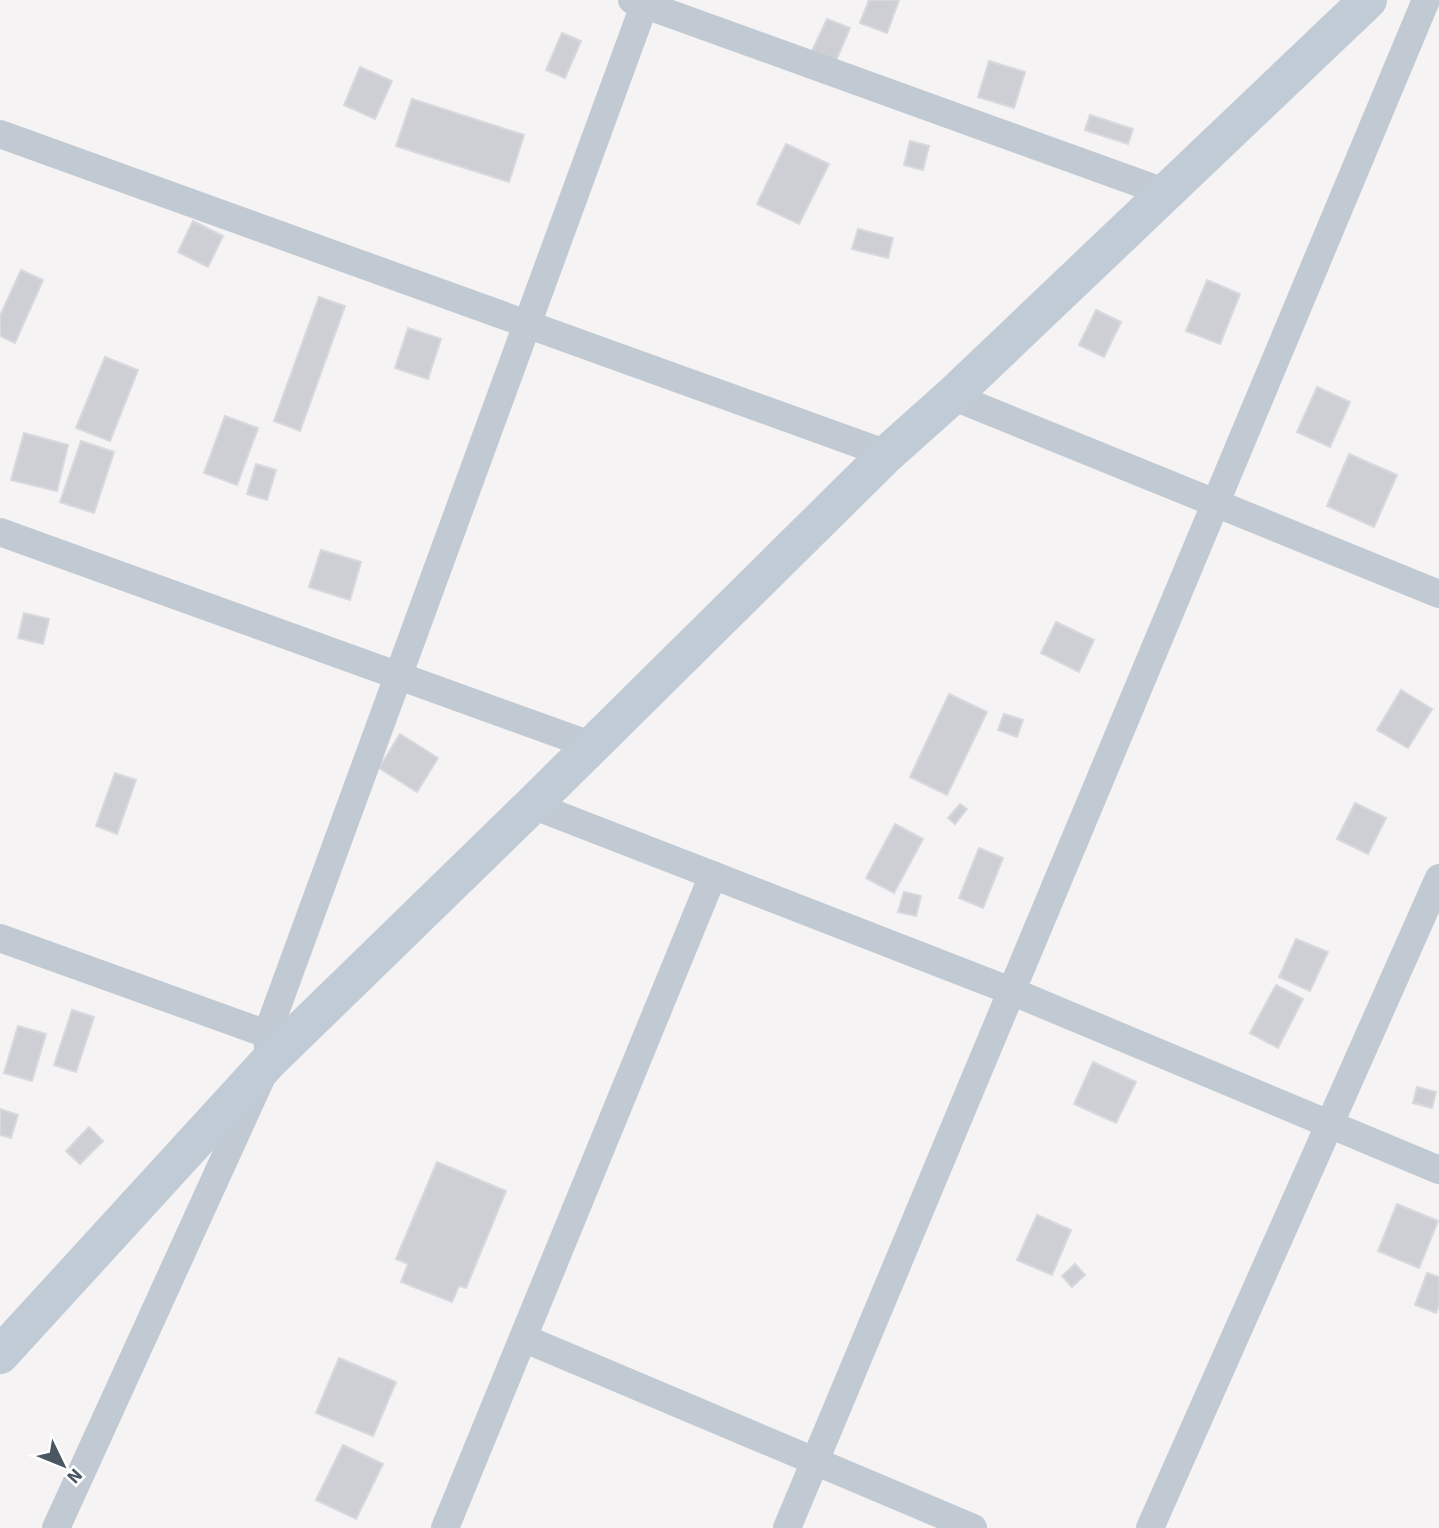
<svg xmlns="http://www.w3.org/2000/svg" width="1439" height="1528" font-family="'Source Sans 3',sans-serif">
  <rect width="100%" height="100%" fill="#f5f3f3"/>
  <g fill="#cdcfd5" stroke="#d7d9de" stroke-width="2">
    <polygon points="869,0 899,0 887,33 860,23"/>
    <polygon points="827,19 850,28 835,63 811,53"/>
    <polygon points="562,33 581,41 565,78 546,70"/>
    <polygon points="989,61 1025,72 1014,108 978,97"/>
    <polygon points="360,67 392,81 375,119 344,105"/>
    <polygon points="412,99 524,135 509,182 396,146"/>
    <polygon points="1090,115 1133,129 1128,144 1085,130"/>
    <polygon points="910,141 929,146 923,170 904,165"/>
    <polygon points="786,144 829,164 799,224 757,204"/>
    <polygon points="193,221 223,236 208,267 178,252"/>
    <polygon points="858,229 893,238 888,258 852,249"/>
    <polygon points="21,270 43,280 15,343 0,336 0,316"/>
    <polygon points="1207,280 1240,294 1220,344 1186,331"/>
    <polygon points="319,297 345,306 300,431 274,421"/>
    <polygon points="1096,310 1121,322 1104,357 1079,345"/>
    <polygon points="408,328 441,339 428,379 395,368"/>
    <polygon points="105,357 138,370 110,441 76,428"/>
    <polygon points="1317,387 1350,402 1330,447 1297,432"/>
    <polygon points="225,416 258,428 237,485 204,473"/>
    <polygon points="24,433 68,445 57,491 11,480"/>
    <polygon points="81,441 114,452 94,513 60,502"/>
    <polygon points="1349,454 1397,475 1374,527 1327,506"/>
    <polygon points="256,464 276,470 267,500 247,494"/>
    <polygon points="321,550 361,562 350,600 309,587"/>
    <polygon points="24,613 49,619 43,644 18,638"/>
    <polygon points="1056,622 1094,640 1079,672 1041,653"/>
    <polygon points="1401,690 1432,709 1408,748 1377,730"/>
    <polygon points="949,694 987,712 947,795 910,777"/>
    <polygon points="1004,714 1023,720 1017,737 998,730"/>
    <polygon points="400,734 438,758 417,792 379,768"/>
    <polygon points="115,773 136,780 117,834 96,826"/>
    <polygon points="1355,803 1386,818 1368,854 1337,839"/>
    <polygon points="960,804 967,809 955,824 948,818"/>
    <polygon points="895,824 923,839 894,893 866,878"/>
    <polygon points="979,848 1003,858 983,908 959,898"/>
    <polygon points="904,892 921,896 916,916 898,912"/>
    <polygon points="1296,939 1328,952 1310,991 1279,977"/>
    <polygon points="1276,985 1303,999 1278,1048 1250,1033"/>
    <polygon points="72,1010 94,1017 76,1072 54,1065"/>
    <polygon points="18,1026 46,1034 32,1081 4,1073"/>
    <polygon points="1093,1062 1136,1082 1116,1123 1074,1104"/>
    <polygon points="1417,1087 1436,1092 1432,1108 1413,1103"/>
    <polygon points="0,1109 18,1115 11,1138 0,1135"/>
    <polygon points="89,1127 103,1141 80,1164 66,1151"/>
    <polygon points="437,1162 506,1191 466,1288 459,1286 452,1302 401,1282 408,1264 396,1259"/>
    <polygon points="1397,1204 1438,1221 1419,1268 1378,1251"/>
    <polygon points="1037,1215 1071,1230 1052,1275 1017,1260"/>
    <polygon points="1075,1264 1085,1275 1072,1287 1062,1276"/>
    <polygon points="1427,1273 1439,1277 1439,1305 1436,1313 1415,1305"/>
    <polygon points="339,1358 396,1382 373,1436 316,1413"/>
    <polygon points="343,1445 383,1464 356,1519 316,1500"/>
  </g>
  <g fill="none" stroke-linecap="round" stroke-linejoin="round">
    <g stroke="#c1cad2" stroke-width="28">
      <polyline points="632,0 1164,192"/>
      <polyline points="0,134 887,454"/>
      <polyline points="952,396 1439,594"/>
      <polyline points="0,532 593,746"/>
      <polyline points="532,805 1011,991 1439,1170"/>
      <polyline points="0,938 267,1034"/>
      <polyline points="523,1338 973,1528"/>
      <polyline points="56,1528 269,1061 267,1034 646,0"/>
      <polyline points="445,1528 713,875"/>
      <polyline points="787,1528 1426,0"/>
      <polyline points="1150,1528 1439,878"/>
    </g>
    <polyline stroke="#c1cbd6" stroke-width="38" points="0,1355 269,1061 532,805 887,454 952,396 1368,0"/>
  </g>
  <g transform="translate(63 1465) rotate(133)" stroke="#ffffff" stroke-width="5" paint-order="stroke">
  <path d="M0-5L12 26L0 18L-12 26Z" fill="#4a5661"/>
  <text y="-10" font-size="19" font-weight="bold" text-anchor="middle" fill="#4a5661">N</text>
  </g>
</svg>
